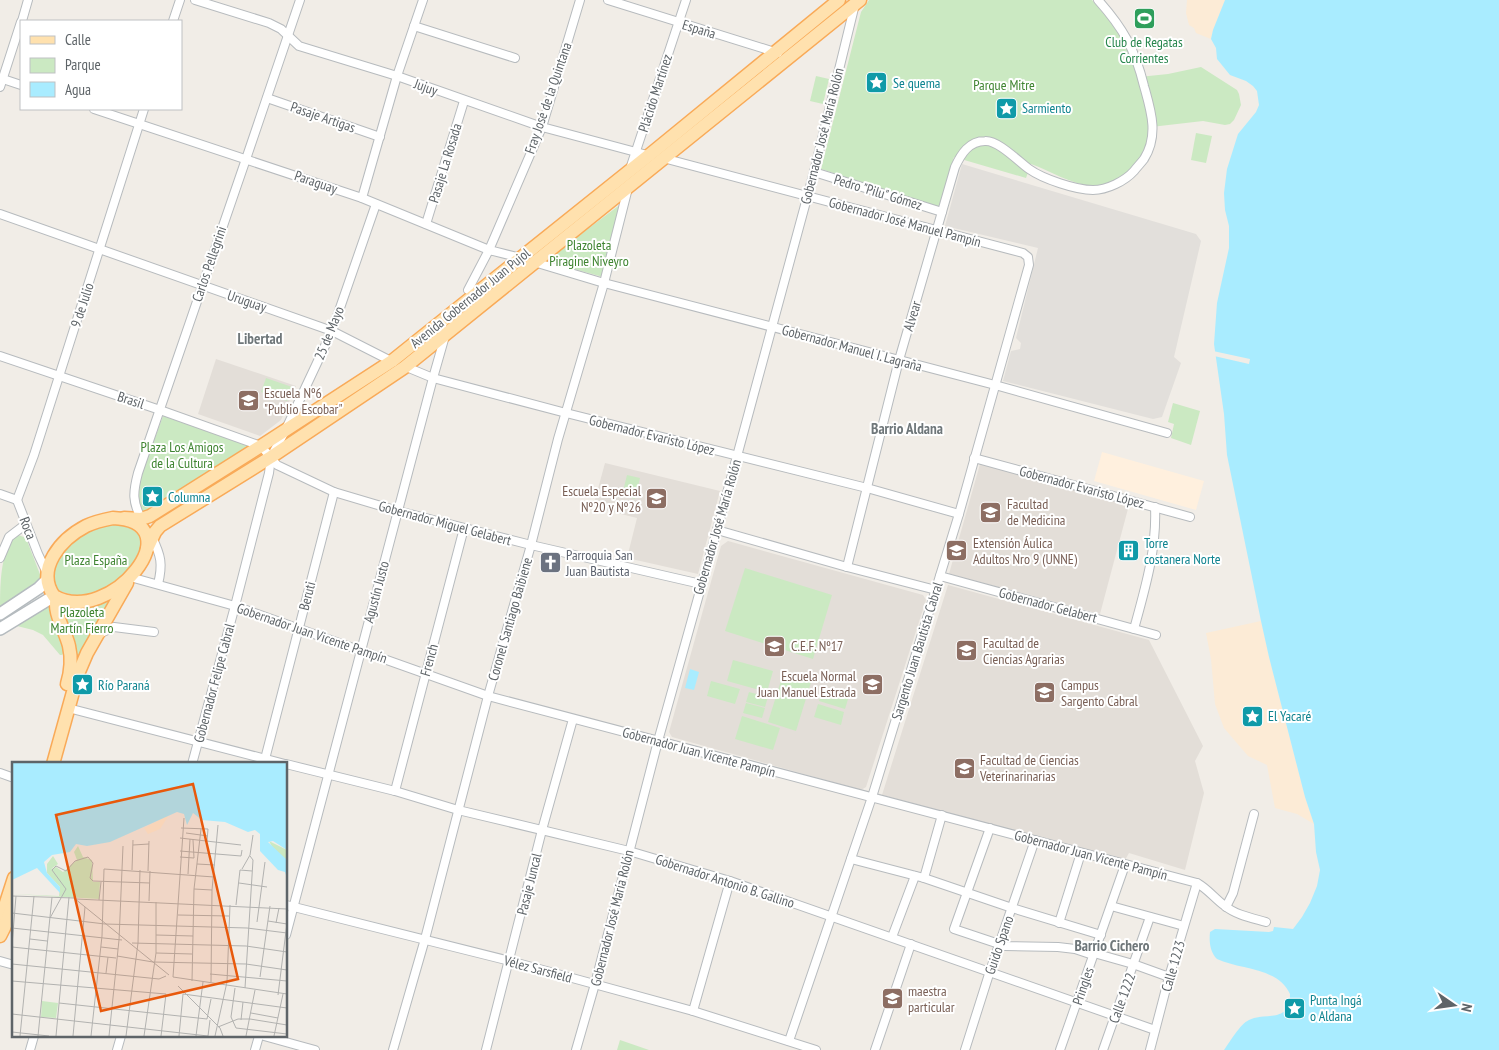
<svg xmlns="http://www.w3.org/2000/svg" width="1499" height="1050" font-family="'PT Sans Narrow',sans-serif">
  <rect width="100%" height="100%" fill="#f1ede7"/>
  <polygon fill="#fff0de" points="1102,452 1204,481 1196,510 1094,481"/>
  <polygon fill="#e2dfdb" points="962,164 1196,234 1201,241 1174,357 1181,363 1162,417 1153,419 1003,381 1011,351 1020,349 1021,343 1016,338 1038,248 945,226"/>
  <g fill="#e3ded8">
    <polygon points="216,359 296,386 281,420 260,436 198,414"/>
    <polygon points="605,463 720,491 698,574 627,558 637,518 593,507"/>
    <polygon points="980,464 1129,505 1100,614 949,574"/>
    <polygon points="728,541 923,595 926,600 866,787 861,790 672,737 669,732 721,546"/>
    <polygon points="948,585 1149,640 1203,746 1195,761 1204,793 1185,870 1129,853 1125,860 882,795"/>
  </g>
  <g fill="#cbe9c2">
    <path d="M869,0H1092L1109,20L1122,39L1139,77L1168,74L1201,67L1237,90L1239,94L1241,105L1234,120L1230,124L1225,125L1203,121L1151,127C1150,137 1148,147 1143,156C1134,174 1112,188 1092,186C1071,184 1050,171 1031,164L1026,178L954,157L939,207L821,169L861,12Z"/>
    <polygon points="816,76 829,79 823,104 810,101"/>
    <polygon points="1196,133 1212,136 1206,163 1191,160"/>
    <polygon points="621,204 603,277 545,261"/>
    <polygon points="266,378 292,387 287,401 261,392"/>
    <polygon points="1173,403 1200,411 1191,445 1171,438 1174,424 1168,422"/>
    <polygon points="163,416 253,447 144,513 141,511 136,492 137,487"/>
    <polygon points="627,475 640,478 635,499 622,495"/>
    <polygon points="126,523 142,538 140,557 116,585 83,598 56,590 51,571 63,547 99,524"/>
    <path d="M16,534L26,538L41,577V581L0,610C0,585 0,551 16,534Z"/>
    <polygon points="745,568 832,595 813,659 725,631"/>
    <polygon points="109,598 112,599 78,663 61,607 63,604"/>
    <polygon points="48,606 51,608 65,651 62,655 60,655 43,635 33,630 17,626 17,624"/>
    <polygon points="733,660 773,671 767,692 727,681"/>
    <polygon points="784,671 812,679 796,731 768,722"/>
    <polygon points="711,681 740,689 735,704 707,696"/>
    <polygon points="823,688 849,696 845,709 819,701"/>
    <polygon points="749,692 768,697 765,707 746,702"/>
    <polygon points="746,703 765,708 762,718 743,713"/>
    <polygon points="818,704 844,712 841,725 814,717"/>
    <polygon points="742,716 780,728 773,750 735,739"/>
    <polygon points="620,1040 649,1050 617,1050"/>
  </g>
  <g fill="#fcebd6">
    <polygon points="1187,0 1225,0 1213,30 1211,39 1196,33 1194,28 1189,25 1186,13"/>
    <polygon points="1261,621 1269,657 1305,797 1314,824 1297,814 1275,808 1267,765 1248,756 1224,728 1215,704 1211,659 1206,633"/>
  </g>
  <g fill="#a9ecff">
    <path d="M1225,0H1499V1050H1224C1230,1042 1240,1024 1249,1020C1265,1012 1290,1024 1290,994C1278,967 1240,970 1217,959C1210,952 1209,942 1210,932L1215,929L1269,932L1273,931L1274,927L1293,929L1302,917L1310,903L1317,886L1320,870L1316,852L1314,824L1305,797L1269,657L1261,621L1227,455L1224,414L1214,344L1217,303L1229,248V226L1225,210L1224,193L1227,169L1238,134L1256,112L1259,105L1257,91L1253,86L1246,81L1230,75L1217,59L1216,48L1211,39L1213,30Z"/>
    <polygon points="690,669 699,672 694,690 685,688"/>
  </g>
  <polygon fill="#f1ede7" points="1213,351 1250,359 1249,364 1214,356"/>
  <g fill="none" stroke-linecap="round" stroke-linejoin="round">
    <defs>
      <g id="minor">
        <polyline points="195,0 269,23 281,29 299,46 397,76 542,127 651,156"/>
        <polyline points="608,0 778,53"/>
        <polyline points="22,21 28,0"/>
        <polyline points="173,21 180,0"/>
        <polyline points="414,26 515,58"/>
        <polyline points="0,78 21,85"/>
        <polyline points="0,87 21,22"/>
        <polyline points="267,98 380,137"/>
        <polyline points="94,109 362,198 489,250 521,258"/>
        <polyline points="663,158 1023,253 1028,257 1029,265 959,514 872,797 789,1041"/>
        <polyline points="630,169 686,0"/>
        <polyline points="814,172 942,212"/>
        <polyline points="362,198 397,76 423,0"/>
        <polyline points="0,214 332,331 393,362"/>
        <polyline points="426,224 464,101"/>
        <polyline points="534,262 604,283 995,385 1167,433"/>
        <polyline points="468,290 489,250 542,127 580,0"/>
        <polyline points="0,356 160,410 261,446 277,465 334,492 398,511 531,545 701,584"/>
        <polyline points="404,366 433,378 566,413 867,488 959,514"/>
        <polyline points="974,458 1190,517"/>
        <polyline points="0,494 17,500"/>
        <polyline points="17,500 34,455 144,109"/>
        <polyline points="17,500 38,554 47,573"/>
        <path d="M142,520C132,502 133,492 138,473C192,315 247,158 300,0"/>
        <polyline points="717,530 847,567 936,590"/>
        <path d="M152,537C161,556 163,564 158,584"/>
        <polyline points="0,558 9,537 26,524"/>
        <path d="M847,567L899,360L955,167C961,154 969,141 985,141C998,140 1018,161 1029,169C1043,179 1076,190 1093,190C1107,190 1125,181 1134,171C1137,167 1141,163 1144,159C1159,135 1151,111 1144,86C1135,49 1123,28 1098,0"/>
        <polyline points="940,576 1156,635"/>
        <path d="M130,577L235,606L488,696L1197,883C1208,889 1215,899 1225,906C1236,915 1252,918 1266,922"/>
        <path d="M1134,629C1145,589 1157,549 1155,507"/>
        <polyline points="101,633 114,627 154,632"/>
        <polyline points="68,708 285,764"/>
        <polyline points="265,759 334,492"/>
        <polyline points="192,764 235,606 269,473 271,457 285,431 332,331 376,204"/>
        <polyline points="286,764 395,791 458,810 629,851 730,881 1155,1030"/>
        <polyline points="0,773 14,778"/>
        <polyline points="395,791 464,528"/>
        <polyline points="990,828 954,929 1005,946 1058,947 1075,949 1093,955"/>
        <polyline points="851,859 924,878 1012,908 1101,935"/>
        <polyline points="924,878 942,815"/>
        <polyline points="286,905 510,961 693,1011 816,1050"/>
        <polyline points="1111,906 1184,926"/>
        <polyline points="1226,907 1233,893 1254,814"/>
        <polyline points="1059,923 1081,853"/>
        <polyline points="286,935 433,378 445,336"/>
        <polyline points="892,937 915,876"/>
        <polyline points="1094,953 1133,964 1169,977"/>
        <polyline points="0,961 14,965"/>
        <polyline points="693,1011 730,881"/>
        <polyline points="264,1036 315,1050"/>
        <polyline points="30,1050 34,1036"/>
        <polyline points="117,1050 121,1036"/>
        <polyline points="255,1050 259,1036"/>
        <polyline points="393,1050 425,939 488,696 531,545 558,439 604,283 628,188"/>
        <polyline points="486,1050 542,830 573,719"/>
        <polyline points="576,1050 595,984 658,741 717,530 814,172 855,4"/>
        <polyline points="875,1050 911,944"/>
        <polyline points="965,1050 990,971 1035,840"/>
        <polyline points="1060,1050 1125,865"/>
        <polyline points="1103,1050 1150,917"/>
        <polyline points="1150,1050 1169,977 1197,883"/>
      </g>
      <g id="secondary">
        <polyline points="0,614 39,588 47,580"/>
        <polyline points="0,629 54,596"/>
      </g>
      <g id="primary">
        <path d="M113,518C196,522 110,628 54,596C35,569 61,539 86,526C94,522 103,520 113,518Z"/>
        <polyline points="124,518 141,519 150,516 261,446 392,361 653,152 839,0"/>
        <polyline points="147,549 155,532 160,526 271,457 405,367 860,0"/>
        <path d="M57,598C52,611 66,632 69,646C72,659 71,671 67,684"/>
        <polyline points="53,764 78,674 87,653 127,583"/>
        <polyline points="0,917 5,906 14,878"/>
        <polyline points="0,936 4,928 12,908"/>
      </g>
    </defs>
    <use href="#minor" stroke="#b7bbbe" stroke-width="10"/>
    <use href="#secondary" stroke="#b5bbbf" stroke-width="14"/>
    <use href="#primary" stroke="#f9aa58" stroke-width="15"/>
    <use href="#minor" stroke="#fff" stroke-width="8"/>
    <use href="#secondary" stroke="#fff" stroke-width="11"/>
    <use href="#primary" stroke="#ffe1ae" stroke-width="12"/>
  </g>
  <defs>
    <symbol id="stadium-square" viewBox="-11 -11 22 22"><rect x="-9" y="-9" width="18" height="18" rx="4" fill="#2e9e5b" stroke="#fff"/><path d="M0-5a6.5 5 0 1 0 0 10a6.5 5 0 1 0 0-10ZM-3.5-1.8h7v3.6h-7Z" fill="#fff"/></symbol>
    <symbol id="sight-square" viewBox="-11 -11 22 22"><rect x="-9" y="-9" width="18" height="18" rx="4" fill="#0f9aa8" stroke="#fff"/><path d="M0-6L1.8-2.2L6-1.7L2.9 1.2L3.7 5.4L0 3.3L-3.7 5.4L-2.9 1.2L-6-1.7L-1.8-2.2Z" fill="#fff"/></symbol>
    <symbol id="school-square" viewBox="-11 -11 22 22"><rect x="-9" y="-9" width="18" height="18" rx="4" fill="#8d6e63" stroke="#fff"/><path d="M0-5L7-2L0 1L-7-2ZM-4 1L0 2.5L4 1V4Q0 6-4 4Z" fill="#fff"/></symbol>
    <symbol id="university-square" viewBox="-11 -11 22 22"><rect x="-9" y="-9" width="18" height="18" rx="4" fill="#8d6e63" stroke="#fff"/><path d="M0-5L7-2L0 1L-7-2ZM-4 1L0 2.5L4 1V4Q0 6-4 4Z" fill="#fff"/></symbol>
    <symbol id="building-square" viewBox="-11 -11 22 22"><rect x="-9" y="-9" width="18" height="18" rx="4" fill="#0f9aa8" stroke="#fff"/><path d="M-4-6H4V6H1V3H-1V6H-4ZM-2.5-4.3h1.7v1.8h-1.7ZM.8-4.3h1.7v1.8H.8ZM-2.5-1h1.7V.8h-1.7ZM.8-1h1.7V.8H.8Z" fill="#fff"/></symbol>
    <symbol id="church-square" viewBox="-11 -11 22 22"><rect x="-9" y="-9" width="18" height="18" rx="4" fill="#6b7280" stroke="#fff"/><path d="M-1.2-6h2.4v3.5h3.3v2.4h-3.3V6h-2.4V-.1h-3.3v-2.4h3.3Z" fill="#fff"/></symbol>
  </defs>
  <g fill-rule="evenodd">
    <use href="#stadium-square" x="1132" y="6" width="25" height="25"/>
    <use href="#sight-square" x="864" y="70" width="25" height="25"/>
    <use href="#sight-square" x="994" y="96" width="25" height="25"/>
    <use href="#school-square" x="236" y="388" width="25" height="25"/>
    <use href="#sight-square" x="140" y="484" width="25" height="25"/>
    <use href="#school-square" x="644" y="486" width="25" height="25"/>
    <use href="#university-square" x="978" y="500" width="25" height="25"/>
    <use href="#university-square" x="944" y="538" width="25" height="25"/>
    <use href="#building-square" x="1116" y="538" width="25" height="25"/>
    <use href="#church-square" x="538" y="550" width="25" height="25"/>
    <use href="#university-square" x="762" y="634" width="25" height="25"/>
    <use href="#university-square" x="954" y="638" width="25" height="25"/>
    <use href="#school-square" x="860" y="672" width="25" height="25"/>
    <use href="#sight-square" x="70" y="672" width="25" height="25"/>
    <use href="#university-square" x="1032" y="680" width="25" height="25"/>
    <use href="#sight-square" x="1240" y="704" width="25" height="25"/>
    <use href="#university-square" x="952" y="756" width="25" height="25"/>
    <use href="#university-square" x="880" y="986" width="25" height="25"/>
    <use href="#sight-square" x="1282" y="996" width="25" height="25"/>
  </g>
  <g text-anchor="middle" stroke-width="4" stroke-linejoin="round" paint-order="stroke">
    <g font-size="14" fill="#5e6468" stroke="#fff">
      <text transform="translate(699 29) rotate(17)" y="5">España</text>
      <text transform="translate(426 87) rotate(20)" y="5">Jujuy</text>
      <text transform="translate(655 93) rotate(-72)" y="5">Plácido Martínez</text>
      <text transform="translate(548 98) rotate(-71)" y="5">Fray José de la Quintana</text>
      <text transform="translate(323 117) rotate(19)" y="5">Pasaje Artigas</text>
      <text transform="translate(822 136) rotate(-76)" y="5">Gobernador José María Rolón</text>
      <text transform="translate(445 163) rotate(-73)" y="5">Pasaje La Rosada</text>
      <text transform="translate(316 182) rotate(19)" y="5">Paraguay</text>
      <text transform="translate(878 192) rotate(17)" y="5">Pedro "Pilu" Gómez</text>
      <text transform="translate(905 222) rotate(15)" y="5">Gobernador José Manuel Pampín</text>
      <text transform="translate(209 264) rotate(-71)" y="5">Carlos Pellegrini</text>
      <text transform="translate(470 298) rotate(-39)" y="5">Avenida Gobernador Juan Pujol</text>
      <text transform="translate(247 301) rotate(19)" y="5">Uruguay</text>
      <text transform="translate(82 305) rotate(-72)" y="5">9 de Julio</text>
      <text transform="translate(912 316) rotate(-73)" y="5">Alvear</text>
      <text transform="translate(329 333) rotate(-68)" y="5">25 de Mayo</text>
      <text transform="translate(852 348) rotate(15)" y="5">Gobernador Manuel I. Lagraña</text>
      <text transform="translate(131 400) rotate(18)" y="5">Brasil</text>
      <text transform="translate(652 435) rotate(14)" y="5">Gobernador Evaristo López</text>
      <text transform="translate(1082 487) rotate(15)" y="5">Gobernador Evaristo López</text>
      <text transform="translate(445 523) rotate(15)" y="5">Gobernador Miguel Gelabert</text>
      <text transform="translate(717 527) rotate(-74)" y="5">Gobernador José María Rolón</text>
      <text transform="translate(28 528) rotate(69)" y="5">Roca</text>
      <text transform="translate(376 592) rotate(-75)" y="5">Agustín Justo</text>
      <text transform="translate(307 596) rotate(-76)" y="5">Beruti</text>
      <text transform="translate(1048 605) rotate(15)" y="5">Gobernador Gelabert</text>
      <text transform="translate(510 619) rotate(-74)" y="5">Coronel Santiago Baibiene</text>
      <text transform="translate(312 633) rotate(19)" y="5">Gobernador Juan Vicente Pampín</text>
      <text transform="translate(917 651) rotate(-73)" y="5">Sargento Juan Bautista Cabral</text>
      <text transform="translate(429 660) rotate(-75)" y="5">French</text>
      <text transform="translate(214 683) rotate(-75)" y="5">Gobernador Felipe Cabral</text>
      <text transform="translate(699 752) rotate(15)" y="5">Gobernador Juan Vicente Pampín</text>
      <text transform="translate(1091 855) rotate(15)" y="5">Gobernador Juan Vicente Pampín</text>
      <text transform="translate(725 881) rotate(18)" y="5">Gobernador Antonio B. Gallino</text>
      <text transform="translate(529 884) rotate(-76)" y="5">Pasaje Juncal</text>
      <text transform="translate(612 918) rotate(-76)" y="5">Gobernador José María Rolón</text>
      <text transform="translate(999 945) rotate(-71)" y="5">Guido Spano</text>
      <text transform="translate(1173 966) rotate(-74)" y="5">Calle 1223</text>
      <text transform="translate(538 969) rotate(15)" y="5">Vélez Sarsfield</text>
      <text transform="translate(1083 986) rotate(-71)" y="5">Pringles</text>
      <text transform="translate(1122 998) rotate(-70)" y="5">Calle 1222</text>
    </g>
    <g font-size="14" fill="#27864d" stroke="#fff">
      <text x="1144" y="47">Club de Regatas<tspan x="1144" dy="16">Corrientes</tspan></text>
    </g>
    <g font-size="14" fill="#0d838f" stroke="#fff" text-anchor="start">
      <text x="893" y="88">Se quema</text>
      <text x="1022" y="113">Sarmiento</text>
      <text x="168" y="502">Columna</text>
      <text x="1144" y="548">Torre<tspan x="1144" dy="16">costanera Norte</tspan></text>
      <text x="98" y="690">Río Paraná</text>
      <text x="1268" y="721">El Yacaré</text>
      <text x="1310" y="1005">Punta Ingá<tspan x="1310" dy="16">o Aldana</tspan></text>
    </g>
    <g font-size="14" fill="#3e8430" stroke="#fff">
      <text x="1004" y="90">Parque Mitre</text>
      <text x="589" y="250">Plazoleta<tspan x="589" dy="16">Piragine Niveyro</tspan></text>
      <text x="182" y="452">Plaza Los Amigos<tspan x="182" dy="16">de la Cultura</tspan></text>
      <text x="96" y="565">Plaza España</text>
      <text x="82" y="617">Plazoleta<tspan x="82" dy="16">Martín Fierro</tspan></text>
    </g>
    <g font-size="14" fill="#785e54" stroke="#fff" text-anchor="start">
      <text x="264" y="398">Escuela Nº6<tspan x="264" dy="16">"Publio Escobar"</tspan></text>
      <text x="641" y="496" text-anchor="end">Escuela Especial<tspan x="641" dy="16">Nº20 y Nº26</tspan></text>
      <text x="1007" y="509">Facultad<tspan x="1007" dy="16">de Medicina</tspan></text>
      <text x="973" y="548">Extensión Áulica<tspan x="973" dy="16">Adultos Nro 9 (UNNE)</tspan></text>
      <text x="983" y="648">Facultad de<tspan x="983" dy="16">Ciencias Agrarias</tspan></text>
      <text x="791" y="651">C.E.F. Nº17</text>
      <text x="856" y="681" text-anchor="end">Escuela Normal<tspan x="856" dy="16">Juan Manuel Estrada</tspan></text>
      <text x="1061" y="690">Campus<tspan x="1061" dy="16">Sargento Cabral</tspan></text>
      <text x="980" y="765">Facultad de Ciencias<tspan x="980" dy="16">Veterinarinarias</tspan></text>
      <text x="908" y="996">maestra<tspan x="908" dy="16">particular</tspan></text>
    </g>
    <g font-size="14" fill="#5b616d" stroke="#fff" text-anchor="start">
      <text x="566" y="560">Parroquia San<tspan x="566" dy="16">Juan Bautista</tspan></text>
    </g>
    <g font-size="15" font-weight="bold" fill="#6f777a" stroke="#fff">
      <text x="260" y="344">Libertad</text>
      <text x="907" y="434">Barrio Aldana</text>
      <text x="1112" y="951">Barrio Cichero</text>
    </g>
  </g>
  <g transform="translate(12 762)">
    <rect width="275" height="275" fill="#f1ede7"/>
    <path d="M257,79L275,88V98L263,90ZM66,84L71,95L80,98L81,120H88L87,137L0,132L47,134L48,125L35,111V102L41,94L46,102L39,107L44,105L51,110L65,98L62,90ZM30,239L46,241L44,256L29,255Z" fill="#cbe9c2"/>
    <path d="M157,53L148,67L136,72L132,66Z" fill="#fcebd6"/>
    <path d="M0,1H275V88L261,79L256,80L275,98V116L273,110L266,108L248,89V72L243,68L236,70L213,60L190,58L181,51L175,63L172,52L165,50L98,80L75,84L64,82L58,90L40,93L32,100L35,111L48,125V131L25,106L0,118Z" fill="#a9ecff"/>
    <path fill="none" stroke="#b2b2b0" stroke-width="1" d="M169,66L196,67L195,79M174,71L196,74M168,76L229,83M121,83L137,82M168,89L229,94L230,88M168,95L182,96L181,78M185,102L203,103M230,107L238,93L241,73M120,108L121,78M136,109L137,79M176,112L178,77M227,121L255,125M182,127L200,128M0,134L62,136L157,213M64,137L275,147M87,138L89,120M137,139L138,109M224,143L228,108L240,109M0,151L93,162L235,166L275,171M166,153L217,154M38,156L54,127L40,108L44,104L54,109L63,99L76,95L81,101L78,116L81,119L138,121M256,159L275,162M245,160L253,100M264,161L267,146M0,166L110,178M144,173L181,174M18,177L35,179M120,181L234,184L275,190M0,183L4,134M0,185L104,196M89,185L106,187M144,191L180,192M105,194L141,200L234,202L275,208M0,202L147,217L154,214M94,211L96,195M198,212L275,219M161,215L172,56M161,215L275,232M248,215L258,144M0,219L154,232M180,219L182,127L189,67M199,220L200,128L206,63M166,224L208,266L211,274M223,226L219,255L224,266L275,272M233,226L241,98L238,94M266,233L275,161M47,241L195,257L199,237M239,251L266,256M0,252L196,274M238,257L275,263M229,258L231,240M206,265L226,257H238M0,270L37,274M8,274L22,134M26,274L40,135M44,274L57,135M61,274L73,145M79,274L90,174L92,107L202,115M97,274L107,178L111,84M114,274L126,181L128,108M132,274L144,191V140M149,274L154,232M167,274L171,232L275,246M184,274L191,220M196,274L198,258M203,274L215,220L218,143M234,274L243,228M262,274L271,232"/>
    <path fill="#e8590c" fill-opacity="0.15" stroke="#e8590c" stroke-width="2.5" d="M181,22L226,217L89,249L44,53Z"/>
    <rect width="275" height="275" fill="none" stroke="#5e6468" stroke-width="2.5"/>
  </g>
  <rect x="20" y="20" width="162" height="90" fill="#ffffff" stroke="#bfc1c3"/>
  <rect x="30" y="36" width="25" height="8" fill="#ffe1ae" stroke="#bfc1c3"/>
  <text x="65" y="45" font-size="15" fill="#5e6468">Calle</text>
  <rect x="30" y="58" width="25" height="15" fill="#cbe9c2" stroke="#bfc1c3"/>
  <text x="65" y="70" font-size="15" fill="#5e6468">Parque</text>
  <rect x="30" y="82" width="25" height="15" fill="#a9ecff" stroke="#bfc1c3"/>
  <text x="65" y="95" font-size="15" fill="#5e6468">Agua</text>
  <g transform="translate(1454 1005) rotate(103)" stroke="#ffffff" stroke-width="4" paint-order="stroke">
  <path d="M0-4L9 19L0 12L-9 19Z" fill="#5e6468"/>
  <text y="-8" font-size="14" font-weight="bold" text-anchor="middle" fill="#5e6468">N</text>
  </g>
</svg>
